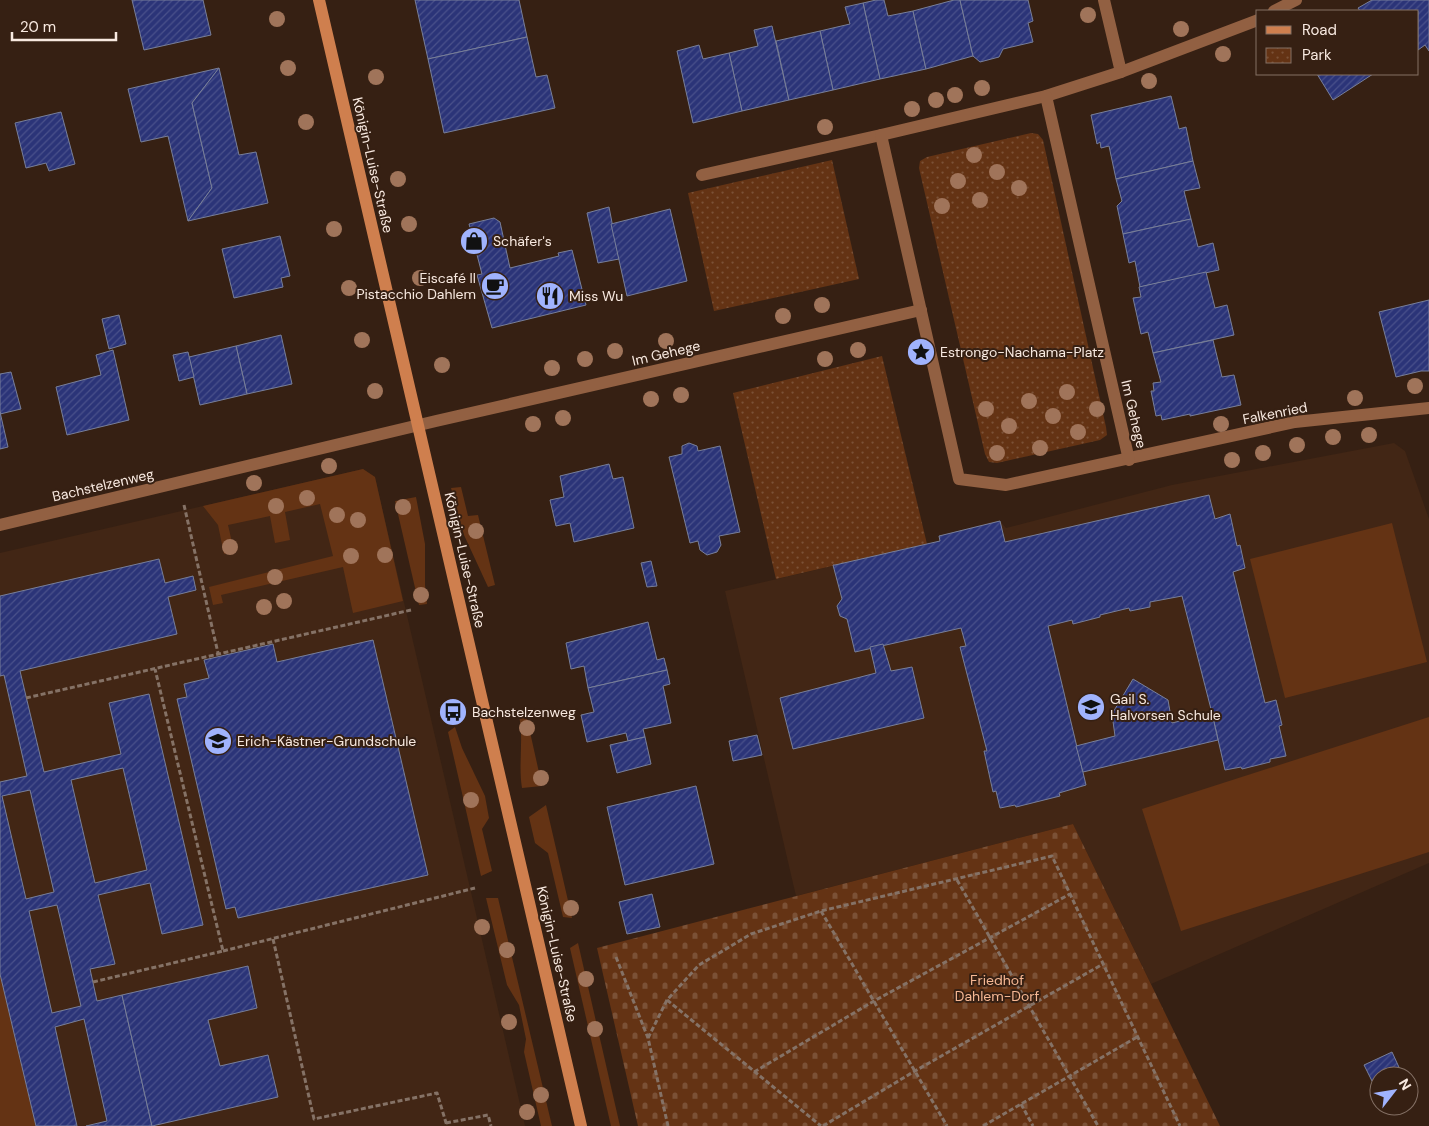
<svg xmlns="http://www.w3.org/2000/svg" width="1429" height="1126" font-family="'DM Sans',sans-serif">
  <defs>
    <pattern id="cemetery-stones" width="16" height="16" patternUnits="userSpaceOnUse" patternTransform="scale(1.25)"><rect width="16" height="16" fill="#643314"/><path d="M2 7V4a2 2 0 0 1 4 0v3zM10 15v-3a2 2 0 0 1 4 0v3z" fill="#7b5136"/></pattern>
    <pattern id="park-dots" width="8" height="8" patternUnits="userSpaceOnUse" patternTransform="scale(1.25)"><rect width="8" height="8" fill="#643314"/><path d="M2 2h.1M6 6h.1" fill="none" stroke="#7b5136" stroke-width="1.8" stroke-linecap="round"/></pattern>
    <pattern id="building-hatch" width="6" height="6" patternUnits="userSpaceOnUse" patternTransform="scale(1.25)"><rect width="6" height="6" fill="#2b3478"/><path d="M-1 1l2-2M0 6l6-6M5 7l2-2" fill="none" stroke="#4a518b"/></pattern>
  </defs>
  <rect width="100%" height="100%" fill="#362013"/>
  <g fill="#422615">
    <polygon points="1394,443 1405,451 1429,519 1429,863 1151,984 1073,824 796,896 725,591 940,541 939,536 995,521 1000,521 1006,528 1172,485"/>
    <polygon points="363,469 375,477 525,1126 0,1126 0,553"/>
  </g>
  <g fill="#643314">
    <polygon points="363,469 375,477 403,601 353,613 343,567 221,595 223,603 213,605 209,587 333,556 320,504 285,512 290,540 275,543 270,516 228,525 234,551 224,554 218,525 203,506"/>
    <polygon points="461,487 468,516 478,515 495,585 488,587 464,535 451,488"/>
    <polygon points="416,497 425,544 425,585 427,604 419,605 395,501"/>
    <polygon points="1392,523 1427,662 1285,698 1250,559"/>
    <path d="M526,714L542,786L522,788C518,764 524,739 519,716Z"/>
    <polygon points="1429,717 1429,852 1181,931 1142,809"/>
    <polygon points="455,727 462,748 485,796 489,818 482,829 492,871 481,876 448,732"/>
    <polygon points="546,805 572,918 563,917 548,853 535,843 529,817"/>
    <polygon points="486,898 498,898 552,1126 541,1126 524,1052 526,1039 519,1005 507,985"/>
    <polygon points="578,943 620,1126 611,1126 570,948"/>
    <polygon points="0,974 36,1126 0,1126"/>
  </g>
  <polygon fill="url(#cemetery-stones)" points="1073,824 1220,1126 638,1126 597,948"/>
  <g fill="url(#park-dots)">
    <polygon points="1031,133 1038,134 1043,140 1106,427 1107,435 1100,440 997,463 989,462 985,454 919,168 920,161 927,157"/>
    <polygon points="832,160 859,279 714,311 688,193"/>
    <polygon points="882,356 927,544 776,579 733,393"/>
  </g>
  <g fill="url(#building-hatch)" stroke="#787f99" fill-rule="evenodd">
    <polygon points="132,0 203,0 211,35 144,50"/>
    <polygon points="415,0 519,0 527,37 428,59"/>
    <polygon points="876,0 884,0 888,16 913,11 926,69 880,79 863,3"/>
    <polygon points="954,0 960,0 973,56 926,69 913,11"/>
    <polygon points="960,0 1028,0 1033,21 1028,23 1033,42 1003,49 999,57 980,62 973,56"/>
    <polygon points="1372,0 1429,0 1429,51 1425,45 1418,50 1418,11 1360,11 1358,8"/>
    <polygon points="863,3 880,79 833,90 820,31 850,24 845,7"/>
    <polygon points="772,26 789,100 742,111 729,53 758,46 754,30"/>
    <polygon points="820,31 833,90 789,100 776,41"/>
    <polygon points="527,37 536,77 547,75 555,108 444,133 428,59"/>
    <polygon points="699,45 703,59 729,53 742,111 693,123 677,51"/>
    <polygon points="219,68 192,103 212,188 188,221 168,136 141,142 128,89"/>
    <polygon points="219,68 239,155 256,152 268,203 188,221 212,188 192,103"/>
    <polygon points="1317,74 1373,74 1333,100"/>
    <polygon points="1171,96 1179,129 1186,127 1193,161 1116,179 1109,146 1101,148 1100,142 1097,144 1091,115"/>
    <polygon points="61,112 75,164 49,171 46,163 26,168 15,123"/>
    <polygon points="1193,161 1200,188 1184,191 1191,219 1123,234 1117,206 1122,201 1116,179"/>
    <polygon points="609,207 619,259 598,263 587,213"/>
    <polygon points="670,209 687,281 627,296 611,224"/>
    <polygon points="494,218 500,222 510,268 559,256 558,253 572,250 586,305 492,328 477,275 482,274 469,224"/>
    <polygon points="1191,219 1198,247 1213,243 1219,270 1140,287 1135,261 1129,263 1123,234"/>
    <polygon points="280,236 290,276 281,278 283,287 234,298 222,249"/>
    <polygon points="1206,272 1215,308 1227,305 1234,335 1153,353 1148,332 1141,334 1133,298 1141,297 1139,287"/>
    <polygon points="1429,300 1429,371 1421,371 1396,377 1379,312"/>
    <polygon points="119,315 126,344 109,349 102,319"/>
    <polygon points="281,335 292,384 247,394 236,346"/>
    <polygon points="1213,340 1222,377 1234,375 1241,405 1190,416 1190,414 1162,420 1161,415 1156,416 1151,391 1154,391 1153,383 1161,382 1153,353"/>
    <polygon points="236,346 247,394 200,405 189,357"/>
    <polygon points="113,350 129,420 67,435 56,387 101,375 96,355"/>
    <polygon points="188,352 194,377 179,381 173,355"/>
    <polygon points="11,372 21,409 0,414 0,374"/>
    <polygon points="0,412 8,447 0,449"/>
    <polygon points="689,443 697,446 698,451 720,446 740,532 719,536 721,545 717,552 707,555 700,550 698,541 690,543 669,457 682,454 682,446"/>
    <polygon points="609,464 613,479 623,477 634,528 574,542 570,523 556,526 550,500 564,497 560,476"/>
    <polygon points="1209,495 1215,519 1230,514 1237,546 1240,545 1245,568 1233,572 1265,703 1276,700 1282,725 1279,726 1286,756 1270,759 1270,762 1242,769 1241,767 1225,770 1212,713 1182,596 1150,602 1150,607 1130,611 1129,608 1100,615 1100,617 1073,624 1072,620 1048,626 1086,785 1059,793 1060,796 1016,807 1015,805 1000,808 996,791 993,792 984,751 987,751 960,647 966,646 961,628 855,652 847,619 840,616 837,606 842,599 833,565 835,565 940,541 939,536 1000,521 1005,542"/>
    <path d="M159,559L165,583L193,576L196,590L168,597L177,634L20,671L44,772L121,754L109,703L149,694L203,925L162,934L150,883L98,895L115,964L90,969L97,1001L122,995L152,1126H86L107,1121L84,1019L55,1027L77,1126H36L0,974V782L27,776L4,675L0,676V596ZM123,768L147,870L95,883L71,780ZM30,790L54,892L26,899L2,796ZM57,905L81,1006L52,1013L29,911Z"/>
    <polygon points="651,561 657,586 647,587 641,563"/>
    <polygon points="648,622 657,660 664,658 667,670 588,688 584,666 571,669 566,643"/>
    <polygon points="373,640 428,875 238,918 235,907 226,909 177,699 187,697 184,684 209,678 204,660 273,644 277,662"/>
    <polygon points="883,644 891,671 912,667 924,718 793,749 780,698 876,673 870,647"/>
    <polygon points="667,670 670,684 663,686 671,723 643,729 645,737 628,741 626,733 587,742 581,715 594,712 588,688"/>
    <polygon points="1133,679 1168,700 1172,723 1212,713 1218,740 1083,772 1076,746 1115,736 1112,714"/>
    <polygon points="757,735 762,755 733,761 729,741"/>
    <polygon points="645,737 651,764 617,773 610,745"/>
    <polygon points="696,786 714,864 625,885 607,807"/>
    <polygon points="652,894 660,927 627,934 619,902"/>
    <polygon points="248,966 257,1008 208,1020 220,1066 268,1055 278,1097 152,1126 122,995"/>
    <polygon points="1392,1052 1403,1076 1379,1076 1379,1095 1364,1065"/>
  </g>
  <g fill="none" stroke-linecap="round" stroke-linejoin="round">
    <g stroke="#857266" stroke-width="3" stroke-dasharray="5 2.5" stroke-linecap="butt">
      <polyline points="184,505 218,653"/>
      <polyline points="26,698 411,610"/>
      <polyline points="957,880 1098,1126"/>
      <polyline points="821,911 947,1126"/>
      <polyline points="273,939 314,1119 437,1093 447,1126"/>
      <polyline points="223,951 475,888"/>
      <polyline points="616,957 648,1038 668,1126"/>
      <polyline points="93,982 223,951 155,669"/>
      <polyline points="667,1000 821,1126"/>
      <polyline points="648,1038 667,1000 699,965 751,934 821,911 1052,856 1180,1126"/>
      <polyline points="754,1072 874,1001 1070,894"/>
      <polyline points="1021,1104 1033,1126"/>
      <polyline points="446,1123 488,1115 491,1126"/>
      <polyline points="823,1126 915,1071 1103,964"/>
      <polyline points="983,1126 1137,1037"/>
    </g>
    <polyline stroke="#926042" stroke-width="12" points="702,175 881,135"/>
    <g stroke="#926042" stroke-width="12">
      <polyline points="1104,0 1121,72"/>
      <polyline points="1274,11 1296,0"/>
      <polyline points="1258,20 1121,72 1046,96 881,135 959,479 1006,485 1295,422 1429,408"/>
      <polyline points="1046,96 1129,460"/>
      <polyline points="0,525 436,421 921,310"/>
    </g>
    <polyline stroke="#cf7f4e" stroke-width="12" points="319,0 581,1126"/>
  </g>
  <g fill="#a0745a">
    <circle cx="1088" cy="15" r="8"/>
    <circle cx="277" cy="19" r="8"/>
    <circle cx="1181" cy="29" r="8"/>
    <circle cx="1223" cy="54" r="8"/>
    <circle cx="288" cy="68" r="8"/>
    <circle cx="376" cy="77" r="8"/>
    <circle cx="1149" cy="81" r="8"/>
    <circle cx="982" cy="88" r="8"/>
    <circle cx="955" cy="95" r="8"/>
    <circle cx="936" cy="100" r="8"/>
    <circle cx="912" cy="109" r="8"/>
    <circle cx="306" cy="122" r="8"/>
    <circle cx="825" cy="127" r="8"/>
    <circle cx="974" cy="155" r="8"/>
    <circle cx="997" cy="172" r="8"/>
    <circle cx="398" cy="179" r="8"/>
    <circle cx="958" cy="181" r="8"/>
    <circle cx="1019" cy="188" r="8"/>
    <circle cx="980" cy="200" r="8"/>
    <circle cx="942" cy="206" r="8"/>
    <circle cx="409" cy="224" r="8"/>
    <circle cx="334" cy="229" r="8"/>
    <circle cx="420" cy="278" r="8"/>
    <circle cx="349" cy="288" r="8"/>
    <circle cx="822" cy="305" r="8"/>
    <circle cx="783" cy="316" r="8"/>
    <circle cx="362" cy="340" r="8"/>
    <circle cx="666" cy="341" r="8"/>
    <circle cx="858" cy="350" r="8"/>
    <circle cx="615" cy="351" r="8"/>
    <circle cx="585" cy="359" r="8"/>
    <circle cx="825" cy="359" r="8"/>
    <circle cx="442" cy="365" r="8"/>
    <circle cx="552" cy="368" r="8"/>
    <circle cx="1415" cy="386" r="8"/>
    <circle cx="375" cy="391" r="8"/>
    <circle cx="1067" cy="392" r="8"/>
    <circle cx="681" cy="395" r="8"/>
    <circle cx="1355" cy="398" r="8"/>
    <circle cx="651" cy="399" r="8"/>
    <circle cx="1029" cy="401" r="8"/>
    <circle cx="986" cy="409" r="8"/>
    <circle cx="1097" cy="409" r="8"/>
    <circle cx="1053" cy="416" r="8"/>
    <circle cx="563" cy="418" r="8"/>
    <circle cx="533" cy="424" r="8"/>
    <circle cx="1221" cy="424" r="8"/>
    <circle cx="1009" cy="426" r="8"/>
    <circle cx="1078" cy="432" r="8"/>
    <circle cx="1369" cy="435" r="8"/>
    <circle cx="1333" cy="437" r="8"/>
    <circle cx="1297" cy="445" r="8"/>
    <circle cx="1040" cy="448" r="8"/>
    <circle cx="997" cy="453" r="8"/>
    <circle cx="1263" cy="453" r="8"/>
    <circle cx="1232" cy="460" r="8"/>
    <circle cx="329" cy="466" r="8"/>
    <circle cx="254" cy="483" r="8"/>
    <circle cx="307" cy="498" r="8"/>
    <circle cx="276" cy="506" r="8"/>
    <circle cx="403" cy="507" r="8"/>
    <circle cx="337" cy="515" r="8"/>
    <circle cx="358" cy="520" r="8"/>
    <circle cx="476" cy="531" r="8"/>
    <circle cx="230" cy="547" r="8"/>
    <circle cx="385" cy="555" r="8"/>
    <circle cx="351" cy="556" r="8"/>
    <circle cx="275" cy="577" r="8"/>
    <circle cx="421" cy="595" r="8"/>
    <circle cx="284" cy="601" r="8"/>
    <circle cx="264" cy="607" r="8"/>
    <circle cx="527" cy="728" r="8"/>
    <circle cx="541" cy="778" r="8"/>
    <circle cx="471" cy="800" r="8"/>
    <circle cx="571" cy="908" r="8"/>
    <circle cx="482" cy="927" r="8"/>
    <circle cx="507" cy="950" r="8"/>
    <circle cx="586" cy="979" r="8"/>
    <circle cx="509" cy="1022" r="8"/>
    <circle cx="595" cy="1029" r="8"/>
    <circle cx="541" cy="1095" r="8"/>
    <circle cx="527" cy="1112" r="8"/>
  </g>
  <defs>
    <symbol id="shop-disc" viewBox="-11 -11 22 22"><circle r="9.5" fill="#a0b3fd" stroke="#362013"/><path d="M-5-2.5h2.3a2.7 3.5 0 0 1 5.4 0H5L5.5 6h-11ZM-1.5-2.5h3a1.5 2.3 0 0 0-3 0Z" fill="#111"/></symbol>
    <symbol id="cafe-disc" viewBox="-11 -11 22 22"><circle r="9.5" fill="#a0b3fd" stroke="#362013"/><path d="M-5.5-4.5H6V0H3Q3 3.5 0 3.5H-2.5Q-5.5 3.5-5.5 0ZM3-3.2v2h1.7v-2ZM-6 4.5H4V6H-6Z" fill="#111"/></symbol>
    <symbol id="restaurant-disc" viewBox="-11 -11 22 22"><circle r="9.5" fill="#a0b3fd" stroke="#362013"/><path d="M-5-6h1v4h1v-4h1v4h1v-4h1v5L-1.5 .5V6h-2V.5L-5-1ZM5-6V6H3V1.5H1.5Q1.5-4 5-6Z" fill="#111"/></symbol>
    <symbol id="sight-disc" viewBox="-11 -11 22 22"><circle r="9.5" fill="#a0b3fd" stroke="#362013"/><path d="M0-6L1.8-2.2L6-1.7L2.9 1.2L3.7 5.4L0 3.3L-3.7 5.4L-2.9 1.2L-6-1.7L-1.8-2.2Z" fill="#111"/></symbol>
    <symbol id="school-disc" viewBox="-11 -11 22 22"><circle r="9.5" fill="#a0b3fd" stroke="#362013"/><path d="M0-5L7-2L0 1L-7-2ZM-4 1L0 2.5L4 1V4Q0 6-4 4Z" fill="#111"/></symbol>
    <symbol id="bus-disc" viewBox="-11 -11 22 22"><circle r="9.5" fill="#a0b3fd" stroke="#362013"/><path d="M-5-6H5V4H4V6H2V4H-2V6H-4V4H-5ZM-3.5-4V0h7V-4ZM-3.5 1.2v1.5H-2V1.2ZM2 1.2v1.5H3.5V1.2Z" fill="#111"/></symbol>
  </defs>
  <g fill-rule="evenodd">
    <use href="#shop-disc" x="458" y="225" width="32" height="32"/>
    <use href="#cafe-disc" x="479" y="270" width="32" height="32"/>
    <use href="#restaurant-disc" x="534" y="280" width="32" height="32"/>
    <use href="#sight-disc" x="905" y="336" width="32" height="32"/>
    <use href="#school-disc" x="1075" y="691" width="32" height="32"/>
    <use href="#bus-disc" x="437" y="696" width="32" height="32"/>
    <use href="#school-disc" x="202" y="725" width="32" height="32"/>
  </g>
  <g text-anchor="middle" stroke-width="4" stroke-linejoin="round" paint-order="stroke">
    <g font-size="14" fill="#f8e9e0" stroke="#362013">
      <text transform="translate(373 165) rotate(77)" y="5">Königin-Luise-Straße</text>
      <text transform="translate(666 353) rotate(-13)" y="5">Im Gehege</text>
      <text transform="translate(1275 413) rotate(-11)" y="5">Falkenried</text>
      <text transform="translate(1134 414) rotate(77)" y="5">Im Gehege</text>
      <text transform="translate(103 485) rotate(-13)" y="5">Bachstelzenweg</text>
      <text transform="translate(465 560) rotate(77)" y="5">Königin-Luise-Straße</text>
      <text transform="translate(557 954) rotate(77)" y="5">Königin-Luise-Straße</text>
    </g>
    <g font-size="14" fill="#f8e9e0" stroke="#362013" text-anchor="start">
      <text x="493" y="246">Schäfer's</text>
      <text x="476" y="283" text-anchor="end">Eiscafé Il<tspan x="476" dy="16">Pistacchio Dahlem</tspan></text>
      <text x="569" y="301">Miss Wu</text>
      <text x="940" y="357">Estrongo-Nachama-Platz</text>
      <text x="1110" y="704">Gail S.<tspan x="1110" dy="16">Halvorsen Schule</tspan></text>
      <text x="472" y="717">Bachstelzenweg</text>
      <text x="237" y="746">Erich-Kästner-Grundschule</text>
    </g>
    <g font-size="14" fill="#f6b894" stroke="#362013">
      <text x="997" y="985">Friedhof<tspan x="997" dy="16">Dahlem-Dorf</tspan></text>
    </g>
  </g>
  <rect x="1256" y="10" width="162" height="65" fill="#362013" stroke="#847065"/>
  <rect x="1266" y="26" width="25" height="8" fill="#cf7f4e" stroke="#847065"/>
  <text x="1302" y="35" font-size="15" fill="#f8e9e0">Road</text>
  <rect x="1266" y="48" width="25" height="15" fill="url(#park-dots)" stroke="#847065"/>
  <text x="1302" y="60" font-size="15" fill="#f8e9e0">Park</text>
  <g transform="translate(1394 1091) rotate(59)"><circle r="24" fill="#362013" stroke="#847065"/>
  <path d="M0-4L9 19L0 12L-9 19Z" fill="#a0b3fd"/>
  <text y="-8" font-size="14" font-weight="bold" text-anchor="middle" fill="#f8e9e0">N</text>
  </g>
  <path d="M12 32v8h104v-8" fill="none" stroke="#f8e9e0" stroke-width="2.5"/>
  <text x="20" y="32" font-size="15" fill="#f8e9e0" stroke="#362013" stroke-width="4" paint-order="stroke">20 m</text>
</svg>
